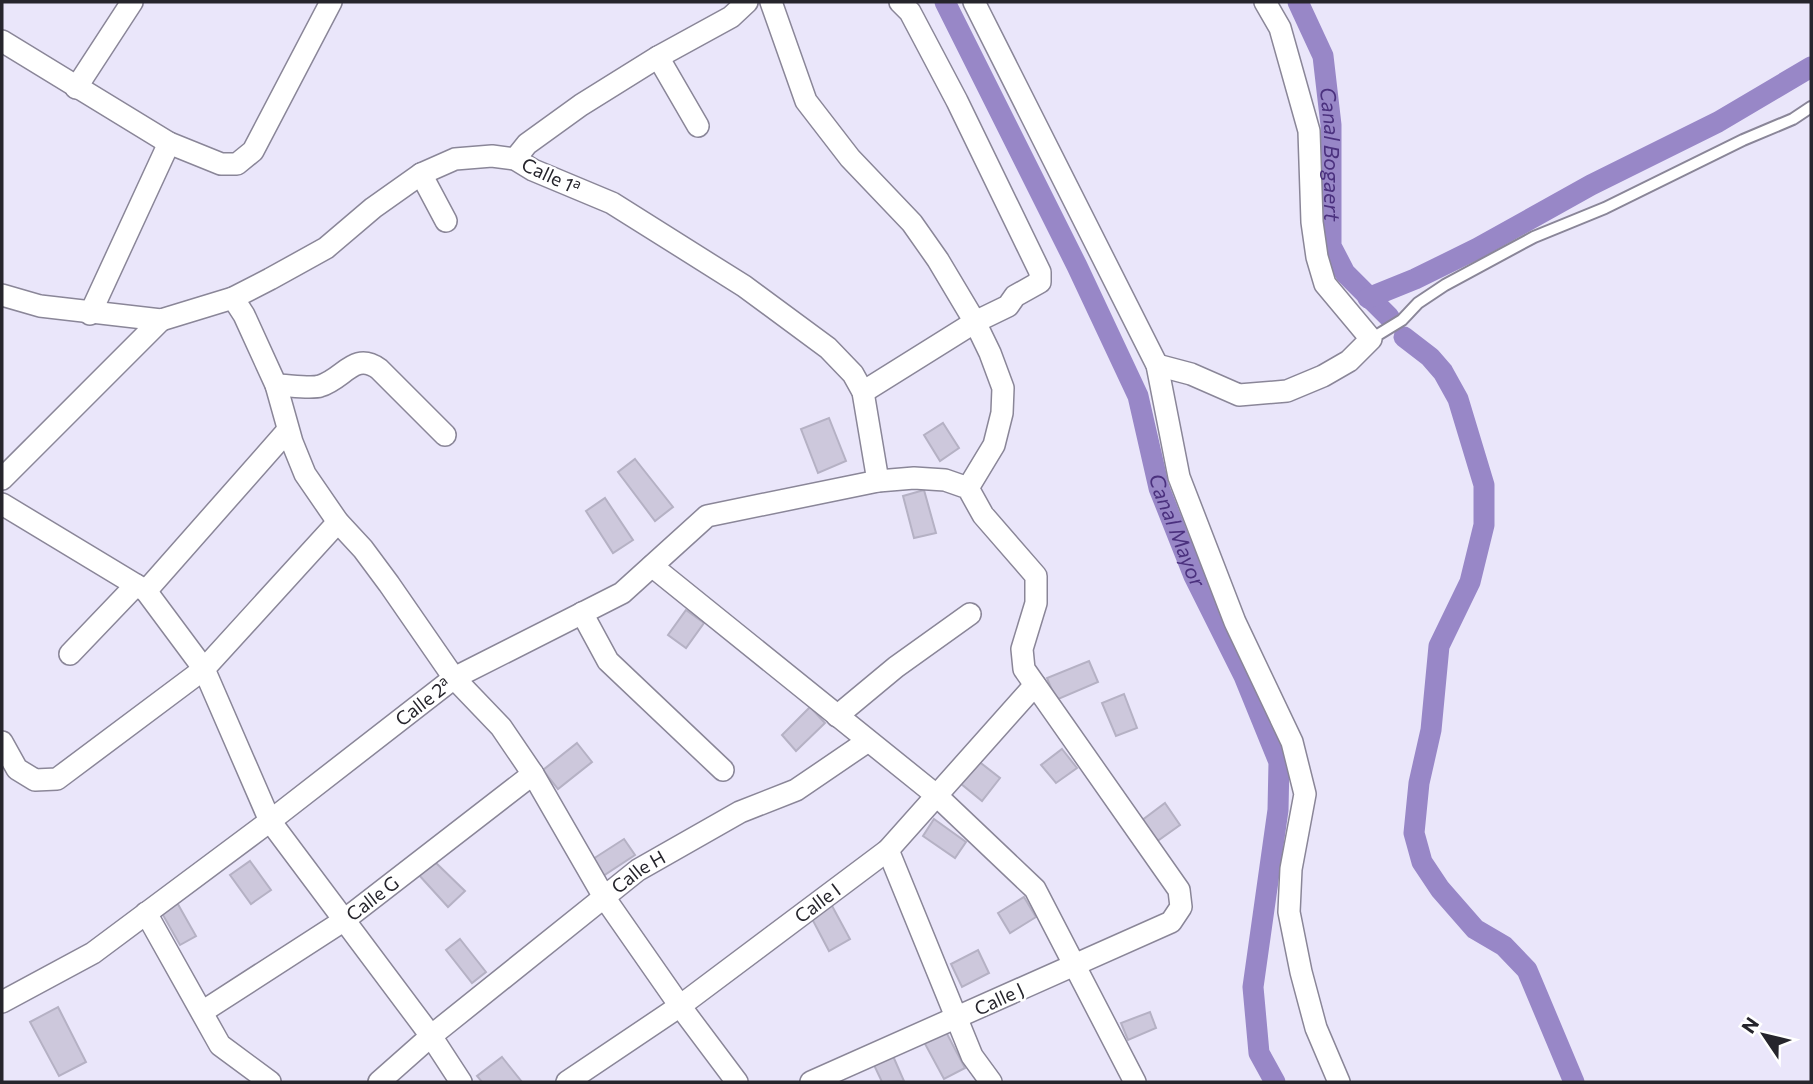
<svg xmlns="http://www.w3.org/2000/svg" width="1813" height="1084" font-family="Commissioner,sans-serif">
  <rect width="100%" height="100%" fill="#eae6fa"/>
  <g fill="none" stroke-linecap="round" stroke-linejoin="round">
    <g stroke="#9887c7" stroke-width="21">
      <path id="s1" d="M945,2L1077,266L1138,396L1159,488L1194,576L1244,676L1279,762L1278,810L1253,987L1259,1053L1275,1082"/>
      <path id="s2" d="M1298,2L1323,56L1331,125V246L1345,273L1389,317"/>
      <polyline points="1368,298 1415,279 1478,248 1591,185 1718,122 1811,67"/>
      <polyline points="1404,337 1430,357 1443,372 1458,399 1484,485 1484,525 1470,582 1439,646 1431,730 1419,783 1414,833 1422,862 1440,889 1475,929 1504,946 1527,970 1574,1082"/>
    </g>
  </g>
  <g fill="#cdc8dc" stroke="#b5b1c4" stroke-width="2">
    <polygon points="829,418 846,461 818,473 801,429"/>
    <polygon points="943,423 959,448 940,461 924,435"/>
    <polygon points="635,459 673,507 655,521 618,472"/>
    <polygon points="924,490 936,533 914,538 903,496"/>
    <polygon points="605,498 633,540 613,553 586,511"/>
    <polygon points="686,610 704,623 686,648 668,635"/>
    <polygon points="1089,661 1098,682 1056,700 1047,678"/>
    <polygon points="1124,694 1137,728 1116,736 1102,703"/>
    <polygon points="810,707 825,723 796,751 782,735"/>
    <polygon points="577,743 592,762 558,789 543,770"/>
    <polygon points="1062,749 1077,768 1056,783 1041,765"/>
    <polygon points="977,760 1000,778 982,801 960,783"/>
    <polygon points="1165,803 1180,825 1156,842 1141,821"/>
    <polygon points="934,819 966,842 955,858 923,836"/>
    <polygon points="624,839 635,855 603,876 593,859"/>
    <polygon points="433,860 465,891 448,907 418,874"/>
    <polygon points="250,861 271,890 251,904 230,875"/>
    <polygon points="1024,897 1036,917 1010,933 998,913"/>
    <polygon points="175,899 196,936 180,945 159,908"/>
    <polygon points="831,904 850,939 829,951 810,915"/>
    <polygon points="460,939 486,972 472,983 446,950"/>
    <polygon points="978,950 989,973 962,987 951,964"/>
    <polygon points="58,1007 86,1062 59,1076 30,1022"/>
    <polygon points="1150,1012 1156,1028 1128,1040 1121,1023"/>
    <polygon points="945,1030 965,1068 944,1079 924,1042"/>
    <polygon points="893,1056 904,1081 882,1082 874,1065"/>
    <polygon points="502,1057 522,1082 482,1082 477,1076"/>
  </g>
  <g fill="none" stroke-linecap="round" stroke-linejoin="round">
    <defs>
      <polyline id="lane" points="1371,339 1402,320 1418,303 1445,285 1534,237 1605,208 1743,140 1793,119 1811,107"/>
      <g id="street">
        <polyline points="771,2 806,101 850,158 912,223 938,260 975,322 990,353 1003,388 1002,413 994,445 968,488"/>
        <polyline points="974,2 1157,365 1179,477 1235,622 1292,742 1305,794 1291,869 1289,912 1301,972 1316,1028 1339,1082"/>
        <polyline points="2,41 169,143 221,164 237,164 253,151 331,2"/>
        <polyline points="658,57 698,126"/>
        <polyline points="76,88 132,2"/>
        <polyline points="515,159 527,144 581,105 658,57 731,17 747,2"/>
        <polyline points="421,174 446,221"/>
        <polyline points="2,295 40,306 161,320 233,298 270,279 326,248 373,208 421,174 455,159 492,156 515,159 533,170 612,203 744,286 828,348 853,374 863,392 878,481"/>
        <polyline points="233,298 244,315 276,385 292,442 305,474 338,522 363,549 389,584 454,678 501,727 533,774 604,897 680,1006 737,1082"/>
        <polyline points="90,314 169,143"/>
        <polyline points="1157,365 1191,374 1239,395 1287,391 1323,376 1349,361 1371,339 1325,284 1317,257 1312,222 1309,131 1280,28 1265,2"/>
        <path d="M276,385C287,385 311,389 320,386C344,379 354,351 379,369L445,435"/>
        <polyline points="863,392 975,322 1008,306 1015,296 1040,282 1040,272 957,101 910,12 900,2"/>
        <polyline points="2,479 161,320"/>
        <polyline points="2,504 146,591 204,669 270,821 431,1036 461,1082"/>
        <polyline points="652,566 936,795 1035,889 1135,1082"/>
        <polyline points="146,591 288,430"/>
        <polyline points="582,613 608,661 723,770"/>
        <polyline points="70,654 136,585"/>
        <polyline points="837,716 896,667 970,614"/>
        <polyline points="2,742 17,769 35,780 57,779 204,669 338,522"/>
        <polyline points="888,850 972,1056 991,1082"/>
        <polyline points="146,913 220,1045 270,1082"/>
        <polyline points="2,1002 93,953 270,821 454,678 622,593 707,516 878,481 914,478 945,480 968,488 983,515 1036,576 1036,603 1022,649 1024,669 1179,890 1181,907 1171,922 811,1082"/>
        <path id="s3" d="M202,1012L343,921L533,774"/>
        <path id="s4" d="M379,1082L431,1036L638,870L740,812L796,790L868,741"/>
        <path id="s5" d="M567,1082L680,1006L888,850L1035,685"/>
      </g>
    </defs>
    <use href="#lane" stroke="#8a8698" stroke-width="14"/>
    <use href="#street" stroke="#8a8698" stroke-width="24"/>
    <use href="#lane" stroke="#fff" stroke-width="10"/>
    <use href="#street" stroke="#fff" stroke-width="21"/>
  </g>
  <g text-anchor="middle" stroke-width="5" stroke-linejoin="round" paint-order="stroke">
    <g font-size="19" fill="#26252c" stroke="#fff">
      <text transform="translate(551 176) rotate(25)" y="7">Calle 1ª</text>
      <text transform="translate(423 702) rotate(-38)" y="7">Calle 2ª</text>
      <text dy="7" stroke="none"><textPath href="#s4" startOffset="334">Calle H</textPath></text>
      <text dy="7" stroke="none"><textPath href="#s3" startOffset="205">Calle G</textPath></text>
      <text dy="7" stroke="none"><textPath href="#s5" startOffset="308">Calle I</textPath></text>
      <text transform="translate(999 999) rotate(-25)" y="7">Calle J</text>
    </g>
    <g font-size="21" font-style="italic" fill="#4b317e" stroke="#fff">
      <text dy="7" stroke="none"><textPath href="#s2" startOffset="158">Canal Bogaert</textPath></text>
      <text dy="7" stroke="none"><textPath href="#s1" startOffset="579">Canal Mayor</textPath></text>
    </g>
  </g>
  <rect width="1813" height="1084" fill="none" stroke="#26252c" stroke-width="7"/>
  <g transform="translate(1764 1035) rotate(305)" stroke="#ffffff" stroke-width="5" paint-order="stroke">
  <path d="M0-5L12 26L0 18L-12 26Z" fill="#26252c"/>
  <text y="-10" font-size="19" font-weight="bold" text-anchor="middle" fill="#26252c">N</text>
  </g>
</svg>
